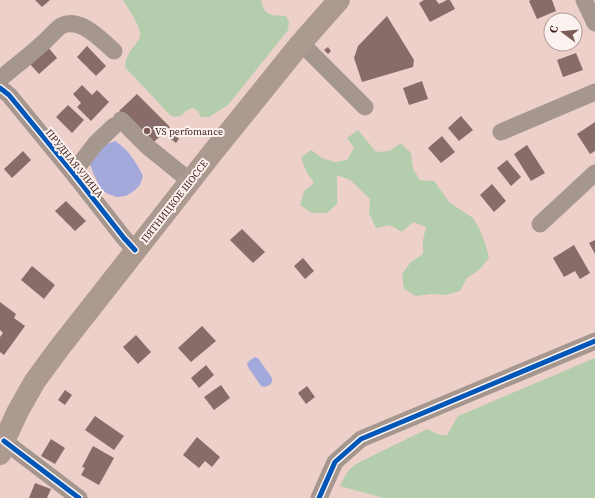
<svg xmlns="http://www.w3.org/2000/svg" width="595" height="498" font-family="'Source Serif 4',serif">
  <rect width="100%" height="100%" fill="#edd0ca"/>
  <g fill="#b4cdac">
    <path d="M123,0H261C265,17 271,15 286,16L289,22L288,30L228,105L209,117H201L198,111L192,108L186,111L181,116L174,117L170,115L125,67C126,57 129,52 135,45C137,42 139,39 140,37C142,27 128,9 123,0Z"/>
    <polygon points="358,130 376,152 390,151 401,143 411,153 413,169 420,180 434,181 450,203 473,218 480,230 486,246 489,258 479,270 467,278 460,291 446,295 432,294 416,296 404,289 402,274 411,262 423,254 423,240 426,227 413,222 402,232 390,225 376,228 369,213 370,199 350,180 337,175 337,204 327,213 312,213 300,205 304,191 314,183 306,171 301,158 311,150 322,158 335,162 347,160 354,148 347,138"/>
    <path d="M595,358V498H384L340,486C344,477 348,470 356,464L427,429L440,435H447L458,416Z"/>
  </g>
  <g fill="#a3aadb">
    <path d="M115,141C130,151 135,161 143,176L140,185L134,191L126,196L117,197L108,194L101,189L93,173L90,164L92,155L107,144Z"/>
    <polygon points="255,357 258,358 272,378 272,382 270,385 264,387 261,386 248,367 247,364 249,361"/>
  </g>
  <g fill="#886c6a">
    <polygon points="35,0 50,0 42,7"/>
    <polygon points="424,0 436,0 439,4 447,0 450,0 455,9 430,22 419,3"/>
    <polygon points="531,0 552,0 556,11 537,19 529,1"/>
    <polygon points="387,16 414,60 413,67 362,82 354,58 358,46"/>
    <polygon points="47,46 57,58 39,74 29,63"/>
    <polygon points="87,46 106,66 96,76 77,57"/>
    <polygon points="328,47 331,51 328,54 324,50"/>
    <polygon points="576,53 583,70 563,77 557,60"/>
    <polygon points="422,81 428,99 409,105 403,88"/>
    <polygon points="82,85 92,95 97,90 109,102 91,121 77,107 81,103 73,94"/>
    <polygon points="137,94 170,127 154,142 119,111"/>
    <polygon points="68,105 84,120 72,133 56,117"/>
    <polygon points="461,116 473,130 459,141 448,128"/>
    <polygon points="595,122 595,151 590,154 577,134"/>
    <polygon points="175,135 179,139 176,143 171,139"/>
    <polygon points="442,136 455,152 441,163 428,148"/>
    <polygon points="527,145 545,173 531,181 514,154"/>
    <polygon points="23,151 31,160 12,178 4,169"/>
    <polygon points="507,160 521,177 511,186 497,168"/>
    <polygon points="492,184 506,201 494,212 480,195"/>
    <polygon points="66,201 86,221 75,231 55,211"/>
    <polygon points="242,229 265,252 253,263 230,240"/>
    <polygon points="595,240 595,254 589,243"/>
    <polygon points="574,245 590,273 580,279 575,271 564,277 553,258"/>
    <polygon points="303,258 314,271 305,279 294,266"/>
    <polygon points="32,266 55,285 44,299 21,280"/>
    <polygon points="0,302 16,314 14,318 25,326 4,355 0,352 0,337 3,333 0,330"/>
    <polygon points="202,326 216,341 191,362 178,348"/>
    <polygon points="136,335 151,352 138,364 123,347"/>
    <polygon points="206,365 214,375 199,388 191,378"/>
    <polygon points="221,385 230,398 214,410 204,397"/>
    <polygon points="307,386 315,397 306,404 298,393"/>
    <polygon points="65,390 72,395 65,405 58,400"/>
    <polygon points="95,416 124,436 114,450 85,430"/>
    <polygon points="197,437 220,457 212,467 205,461 199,468 183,455"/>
    <polygon points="51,439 65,448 55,464 41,456"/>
    <polygon points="93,446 114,458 99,485 81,475 85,468 82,467"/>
    <polygon points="35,483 51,489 47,498 29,498"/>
  </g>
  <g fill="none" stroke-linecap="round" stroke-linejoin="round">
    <g stroke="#a5978e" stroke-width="17">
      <polyline points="584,0 595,23"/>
      <polyline points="301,43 365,107"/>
      <path d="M0,79C14,67 29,56 43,43C49,38 55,30 61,26C80,16 101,40 114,51"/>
      <polyline points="0,88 9,95 73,173 124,238 135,250"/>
      <polyline points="121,120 148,147 190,181"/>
      <polyline points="501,132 595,92"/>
      <polyline points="73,173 96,143 114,126"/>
      <polyline points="540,224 595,173"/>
      <polyline points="4,441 79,498"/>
      <polyline points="319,498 335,462 361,439 595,341"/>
    </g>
    <polyline stroke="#ac9a91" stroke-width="22" points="0,454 4,441 18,411 35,381 60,347 213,152 301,43 339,0"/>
    <defs>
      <g id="cycleway">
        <polyline points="0,88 9,95 73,173 124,238 135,250"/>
        <polyline points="4,441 79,498"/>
        <polyline points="319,498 335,462 361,439 595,341"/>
      </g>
    </defs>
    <use href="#cycleway" stroke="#fcf2f0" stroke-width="8"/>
    <use href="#cycleway" stroke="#0057b8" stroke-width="5"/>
  </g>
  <circle fill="#7b5b56" stroke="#fcf2f0" stroke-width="1.5" cx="147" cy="131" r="4"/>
  <g text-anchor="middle" stroke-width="4" stroke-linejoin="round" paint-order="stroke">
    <g font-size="10" fill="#3e1c17" stroke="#fcf2f0" text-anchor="start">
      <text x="155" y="135">VS perfomance</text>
    </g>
    <g font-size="10" fill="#3e1c17" stroke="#fcf2f0">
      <text transform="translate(75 163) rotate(51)" y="4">ПРУДНАЯ УЛИЦА</text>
      <text transform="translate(174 201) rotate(-52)" y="4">ПЯТНИЦКОЕ ШОССЕ</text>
    </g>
  </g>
  <g transform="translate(563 32) rotate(286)"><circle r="19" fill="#fcf2f0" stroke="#b09c99"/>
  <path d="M0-3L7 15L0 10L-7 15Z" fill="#7b5b56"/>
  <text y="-6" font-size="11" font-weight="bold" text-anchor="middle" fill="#3e1c17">С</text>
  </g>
</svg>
